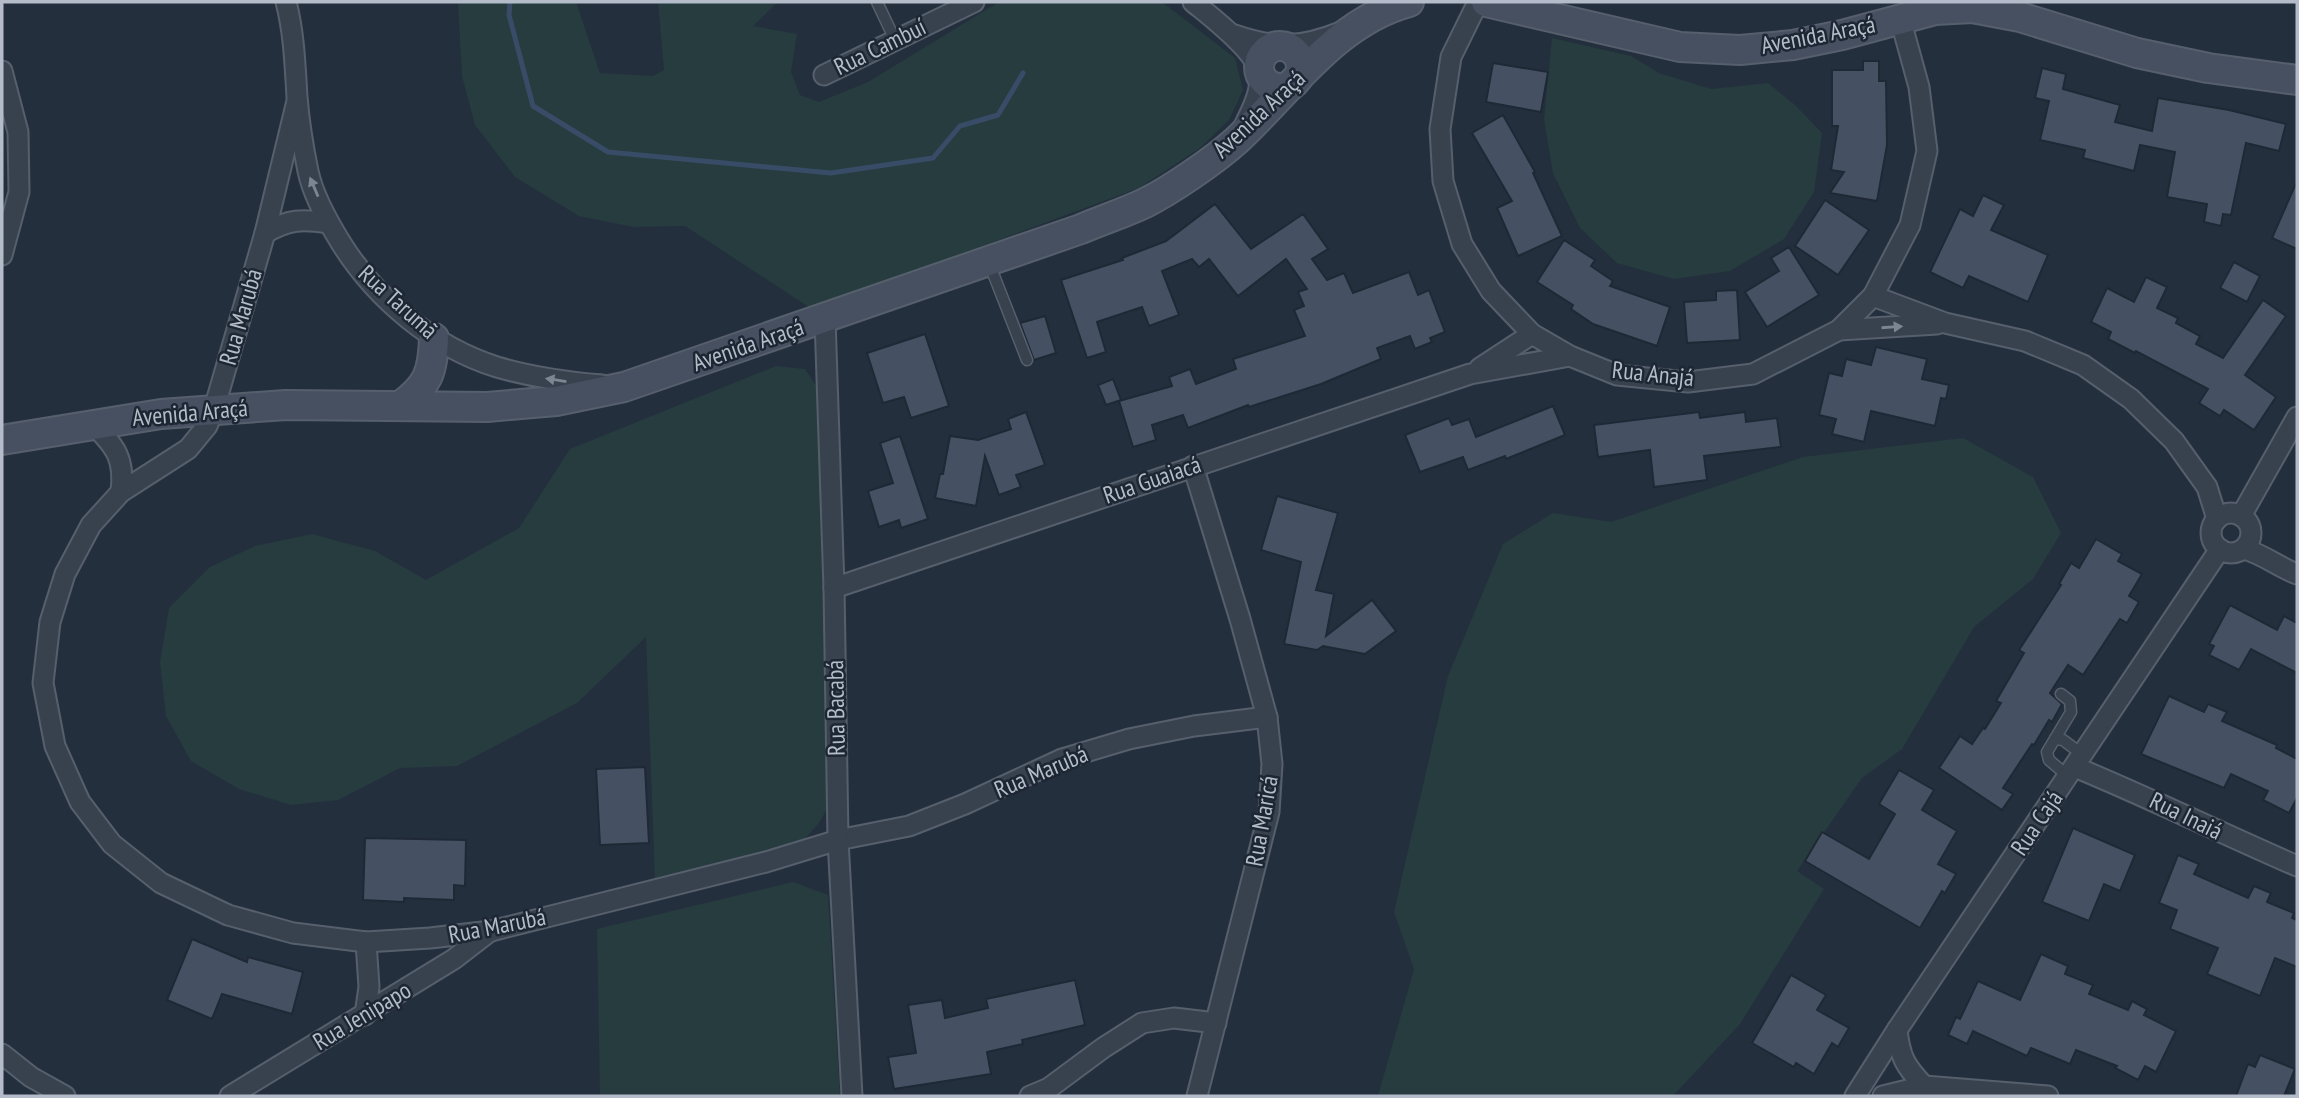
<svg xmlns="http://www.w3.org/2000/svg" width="2299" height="1098" font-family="'PT Sans Narrow',sans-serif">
  <rect width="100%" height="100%" fill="#242f3e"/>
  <g fill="#263c3f">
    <polygon points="458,2 576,2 600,73 653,76 664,70 658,2 778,2 753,26 797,34 791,72 800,95 819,102 868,82 999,2 1162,2 1235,58 1243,90 1229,120 1200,148 1139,188 812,309 685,226 634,227 579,216 515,177 475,125 462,76"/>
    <polygon points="1552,38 1631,56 1659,73 1711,89 1768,83 1795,105 1822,133 1814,192 1784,239 1730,271 1674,279 1617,263 1580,228 1553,173 1544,119"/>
    <polygon points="776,366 805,369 819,390 831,802 819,823 802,842 655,880 646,637 577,703 457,766 400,768 338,800 291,805 239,789 191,761 166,716 160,662 169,608 210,567 255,546 312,534 375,551 426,580 519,528 570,449"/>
    <polygon points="1963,438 2033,477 2061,533 2033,579 1974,627 1902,749 1862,778 1797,871 1824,889 1740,1024 1673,1096 1378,1096 1414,969 1394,912 1448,676 1503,544 1553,513 1611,522 1803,457"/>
    <polygon points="793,882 828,895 840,1096 600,1096 597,929"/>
  </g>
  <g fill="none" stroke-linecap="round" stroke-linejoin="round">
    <polyline stroke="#394c67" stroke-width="5" points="510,2 509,15 533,106 608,152 831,173 933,158 960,126 998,115 1023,73"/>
  </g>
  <g fill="#455162" stroke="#1f2835" stroke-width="2">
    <polygon points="1863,61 1879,61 1879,81 1886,81 1887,145 1877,201 1830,193 1844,172 1831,170 1838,126 1832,126 1832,70 1863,70"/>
    <polygon points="1493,63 1548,72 1541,112 1486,102"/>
    <polygon points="2042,68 2066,74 2063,89 2120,105 2115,122 2152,131 2158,98 2229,110 2286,124 2279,151 2246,143 2231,215 2223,214 2221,226 2204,222 2207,204 2167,197 2175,152 2140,145 2134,171 2083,158 2085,150 2040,140 2049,101 2035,98"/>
    <polygon points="1503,115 1535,172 1533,173 1562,236 1518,256 1497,208 1512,201 1472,133"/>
    <polygon points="2297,181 2297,249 2272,238"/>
    <polygon points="1983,195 2004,205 1991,230 2048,255 2028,302 1969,276 1963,288 1930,272 1960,209 1973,216"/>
    <polygon points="1825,200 1869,230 1838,275 1795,246"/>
    <polygon points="1215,204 1251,249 1303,214 1328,249 1312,259 1327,280 1344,273 1353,293 1409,272 1418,295 1429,290 1445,332 1430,338 1432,342 1415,349 1410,336 1377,348 1381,359 1321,384 1249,407 1248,405 1188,428 1183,415 1152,425 1156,440 1133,447 1119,401 1172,386 1169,377 1190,369 1196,384 1236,369 1233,359 1305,336 1294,310 1304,306 1298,292 1307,289 1286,259 1238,296 1209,259 1199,267 1192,259 1162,271 1179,315 1149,326 1142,307 1097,322 1106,352 1087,358 1061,280 1123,260 1122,258 1166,241"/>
    <polygon points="1564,240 1595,260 1591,266 1613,281 1610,286 1670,307 1657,346 1593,324 1571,309 1573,305 1537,282"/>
    <polygon points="1789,247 1819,295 1767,327 1745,292 1779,271 1771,258"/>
    <polygon points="2234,262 2260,276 2247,302 2220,288"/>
    <polygon points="2146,277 2167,287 2157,308 2178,318 2176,323 2200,336 2196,344 2223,358 2263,300 2286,316 2245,375 2276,397 2254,430 2224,410 2220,416 2199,403 2208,389 2136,351 2135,353 2108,339 2111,332 2091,322 2107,288 2134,302"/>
    <polygon points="1737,290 1740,340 1687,343 1684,302 1716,300 1716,291"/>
    <polygon points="1045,316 1056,353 1034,360 1020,323"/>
    <polygon points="925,334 949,406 911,418 904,397 883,403 867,353"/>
    <polygon points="1876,347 1927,359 1922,379 1949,385 1946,399 1941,398 1935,426 1871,411 1864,442 1832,434 1836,419 1819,415 1829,373 1842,376 1846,359 1871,365"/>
    <polygon points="1113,379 1121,400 1106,405 1098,385"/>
    <polygon points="1553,406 1565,435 1506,459 1505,456 1468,470 1463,457 1420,472 1405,435 1449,418 1452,425 1469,419 1476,437"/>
    <polygon points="1026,412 1045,465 1016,475 1021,487 999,495 985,456 976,506 935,498 940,474 943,474 950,436 978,440 1011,429 1008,419"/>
    <polygon points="1699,412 1700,418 1745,412 1746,422 1777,418 1781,447 1704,456 1707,480 1654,487 1650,450 1598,457 1594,425"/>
    <polygon points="900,436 928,519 901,528 899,520 879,527 868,491 893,483 880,443"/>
    <polygon points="1277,496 1338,513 1316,590 1334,594 1326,636 1372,600 1396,631 1365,654 1323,646 1317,650 1284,644 1301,562 1261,550"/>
    <polygon points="2096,539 2122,554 2118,561 2142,574 2129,596 2139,602 2127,623 2120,619 2083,675 2068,665 2050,693 2062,704 2052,722 2049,720 2034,745 2032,744 2003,788 2013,794 2002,810 1939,768 1960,736 1972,744 1983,728 1985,729 2001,703 1996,701 2024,653 2019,650 2061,585 2059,584 2071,563 2079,568"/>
    <polygon points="2230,605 2277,630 2284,616 2297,623 2297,673 2251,649 2239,670 2209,655 2214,646 2209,644"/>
    <polygon points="2169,696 2204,712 2208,704 2227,712 2222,721 2277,745 2276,748 2297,759 2297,798 2289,813 2263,800 2268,791 2231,774 2224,788 2141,754"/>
    <polygon points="645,767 649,843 600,845 596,769"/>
    <polygon points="1899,770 1934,790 1922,810 1957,831 1938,864 1956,874 1945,893 1942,891 1920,928 1805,861 1822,832 1869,859 1895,814 1879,804"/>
    <polygon points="2073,828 2135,855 2120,891 2104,884 2089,921 2042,902"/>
    <polygon points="365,838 466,840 465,886 454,885 454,900 404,898 404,902 363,900"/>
    <polygon points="2178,855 2199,864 2194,874 2248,898 2254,886 2271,893 2267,902 2294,913 2292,918 2297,920 2297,967 2275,958 2260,996 2207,974 2218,948 2170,929 2177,910 2159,903"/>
    <polygon points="192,939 247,962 248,957 303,972 292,1014 222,994 212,1019 167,1000"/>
    <polygon points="2041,954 2068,966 2065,974 2093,985 2089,994 2128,1010 2132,1001 2147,1009 2144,1015 2176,1031 2156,1072 2145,1066 2138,1080 2115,1068 2117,1066 2076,1050 2070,1064 2031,1048 2027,1056 1973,1031 1967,1044 1948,1035 1956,1017 1960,1019 1978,981 2020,1000"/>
    <polygon points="1791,975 1826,995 1817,1010 1849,1028 1838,1047 1832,1043 1814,1074 1796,1063 1794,1067 1752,1043"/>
    <polygon points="1075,980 1085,1025 1022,1040 1023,1044 987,1052 991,1074 894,1089 888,1057 916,1053 908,1005 942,1000 945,1018 988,1008 986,999"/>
    <polygon points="2260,1055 2295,1069 2284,1096 2236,1096 2248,1064 2255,1067"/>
  </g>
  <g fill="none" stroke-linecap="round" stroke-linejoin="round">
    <defs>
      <g id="lane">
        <polyline points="877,2 895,40"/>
        <polyline points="989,263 1027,360"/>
        <polyline points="2061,694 2070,701 2071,712 2047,752 2049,760 2069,777"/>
        <polyline points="2055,739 2063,740 2083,755"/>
      </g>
      <g id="street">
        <path d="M286,2C294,33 295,64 297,97C299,121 303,147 308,171C313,196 328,222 341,243C376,299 433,347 497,367C531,377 566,382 602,385"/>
        <path d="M1193,2C1210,16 1258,52 1260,75C1261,93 1251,112 1243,128"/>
        <polyline points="1478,2 1451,57 1440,129 1443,181 1462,244 1491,291 1532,334 1570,356 1617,375 1688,382 1753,374 1839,330 1873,296 1910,225 1927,151 1919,87 1900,18"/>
        <path d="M1235,35C1275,49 1301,48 1341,32"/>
        <polyline points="2,71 18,132 19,192 2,255"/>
        <polyline points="824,75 974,2"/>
        <polyline points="297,101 265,233 214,409 207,426 188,449 121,492 91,525 65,574 50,622 43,683 55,746 80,802 112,844 161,883 228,915 293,933 366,942 430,938 491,931 766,862 838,840 909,826 965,804 1062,759 1129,739 1194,726 1267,717"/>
        <path d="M265,233C289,219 302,219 329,223"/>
        <polyline points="1873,296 1945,323 2025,341 2083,365 2131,399 2174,441 2207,487 2217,519"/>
        <polyline points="825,318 834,588 838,840 852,1096"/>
        <polyline points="1839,330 1937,324"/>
        <polyline points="1480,368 1532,334"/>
        <path d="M93,424C116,447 125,459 121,492"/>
        <polyline points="1193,466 1240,619 1267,717 1272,764 1269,812 1197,1096"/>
        <circle cx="2231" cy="533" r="20"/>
        <polyline points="2241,516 2297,417"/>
        <path d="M2244,549C2263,554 2278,567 2297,574"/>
        <polyline points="834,588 1470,374 1570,356"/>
        <path d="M2075,767C2150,798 2223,834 2297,866"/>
        <polyline points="365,1015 369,987 366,942"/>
        <path d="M1897,1030C1900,1057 1905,1066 1924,1086"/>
        <polyline points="2,1054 31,1077 65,1096"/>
        <polyline points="230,1096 454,959 489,932"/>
        <polyline points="1030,1096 1049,1088 1103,1048 1142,1023 1174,1018 1216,1023"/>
        <polyline points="1855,1096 1897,1030 2220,549"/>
        <polyline points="1883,1096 1924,1086 2048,1096"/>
      </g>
      <g id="secondary">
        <polyline points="1486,2 1680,47 1740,50 1793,45 1842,35 1935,10 1972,8 2020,17 2137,53 2208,68 2297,80"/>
        <circle cx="1280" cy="67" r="21"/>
        <path d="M400,406C428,386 433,372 434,338"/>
        <path d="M2,440L161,414L286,405L487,407L556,401L624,387L1081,229C1102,220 1124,213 1145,203C1171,190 1215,160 1237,140C1291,90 1335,22 1409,2"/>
      </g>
    </defs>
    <use href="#lane" stroke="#565f6c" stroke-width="13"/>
    <use href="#street" stroke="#565f6c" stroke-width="23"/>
    <use href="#secondary" stroke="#565f6c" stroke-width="32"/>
    <use href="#lane" stroke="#38414e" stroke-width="10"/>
    <use href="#street" stroke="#38414e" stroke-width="19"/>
    <use href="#secondary" stroke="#465061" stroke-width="28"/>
  </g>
  <defs><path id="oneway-solid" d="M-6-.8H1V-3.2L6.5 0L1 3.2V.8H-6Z" transform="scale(1.75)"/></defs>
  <g fill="#7c8592">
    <use href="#oneway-solid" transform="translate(314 187) rotate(-113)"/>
    <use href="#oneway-solid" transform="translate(1892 327) rotate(-4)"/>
    <use href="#oneway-solid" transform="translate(556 380) rotate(-171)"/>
  </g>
  <g text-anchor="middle" stroke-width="5" stroke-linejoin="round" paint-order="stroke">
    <g font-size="24" fill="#b4bcc9" stroke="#1d2633">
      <text transform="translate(1818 35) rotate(-11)" y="8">Avenida Araçá</text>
      <text transform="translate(880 47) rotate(-26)" y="8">Rua Cambuí</text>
      <text transform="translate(1259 114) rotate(-43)" y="8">Avenida Araçá</text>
      <text transform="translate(398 302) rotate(42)" y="8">Rua Tarumã</text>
      <text transform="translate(241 317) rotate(-74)" y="8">Rua Marubá</text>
      <text transform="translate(748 345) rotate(-19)" y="8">Avenida Araçá</text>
      <text transform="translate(1653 374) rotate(6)" y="8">Rua Anajá</text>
      <text transform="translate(190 413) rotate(-5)" y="8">Avenida Araçá</text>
      <text transform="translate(1152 480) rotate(-19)" y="8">Rua Guaiacá</text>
      <text transform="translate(836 708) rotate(-91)" y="8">Rua Bacabá</text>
      <text transform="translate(1041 772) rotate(-23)" y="8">Rua Marubá</text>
      <text transform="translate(2186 816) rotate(26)" y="8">Rua Inaiá</text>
      <text transform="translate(1262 821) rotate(-80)" y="8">Rua Maricá</text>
      <text transform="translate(2037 823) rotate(-56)" y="8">Rua Cajá</text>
      <text transform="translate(497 926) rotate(-11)" y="8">Rua Marubá</text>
      <text transform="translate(362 1016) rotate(-31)" y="8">Rua Jenipapo</text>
    </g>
  </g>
  <rect width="2299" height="1098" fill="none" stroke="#b4bcc9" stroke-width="7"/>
</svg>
